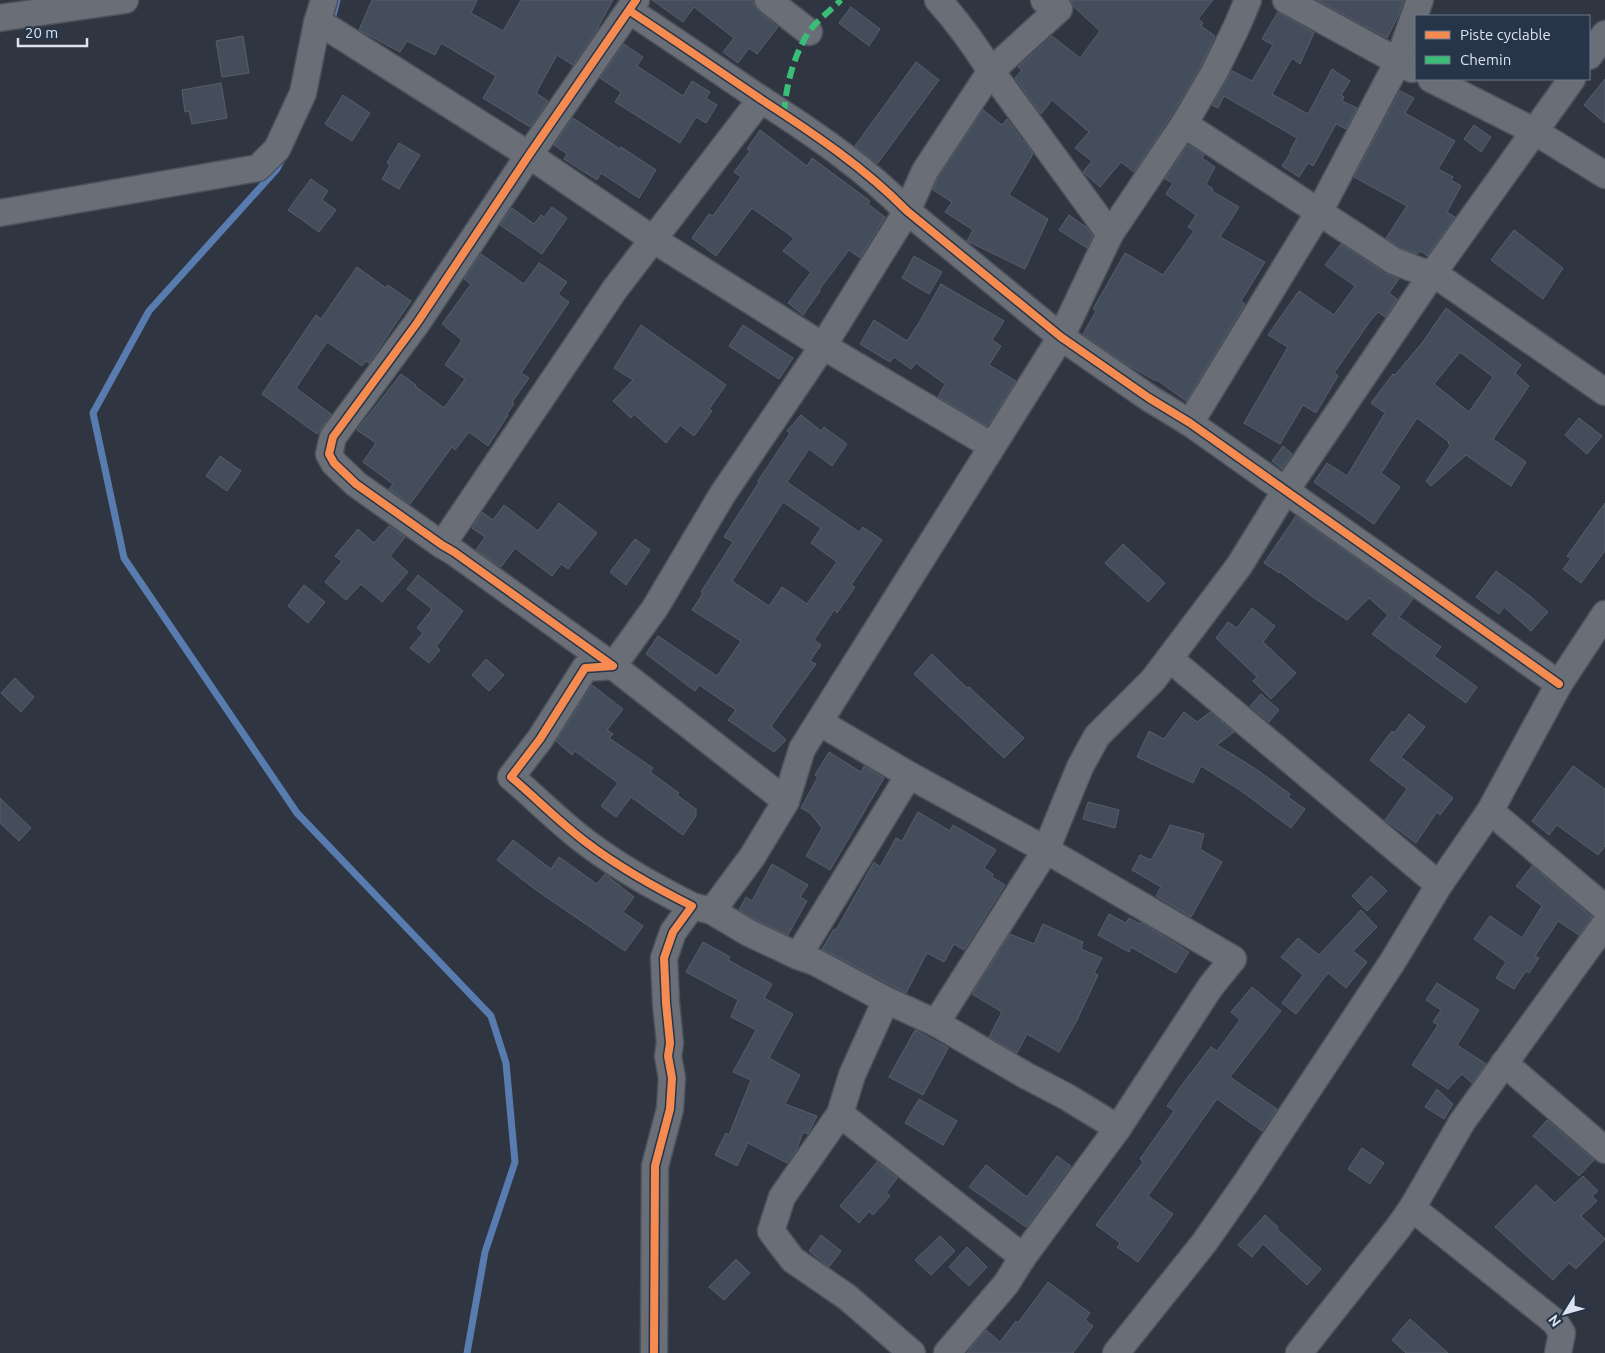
<svg xmlns="http://www.w3.org/2000/svg" width="1605" height="1353" font-family="Ubuntu,sans-serif">
  <rect width="100%" height="100%" fill="#2f3641"/>
  <g fill="none" stroke-linecap="round" stroke-linejoin="round">
    <g stroke="#597cb0" stroke-width="7">
      <polyline points="331,23 337,0"/>
      <polyline points="283,157 277,169 149,311 93,413 124,558 297,813 491,1016 506,1063 515,1162 485,1252 467,1353"/>
    </g>
  </g>
  <g fill="#434d5c" stroke="#595f68" fill-rule="evenodd">
    <polygon points="372,0 477,0 471,13 503,31 521,0 613,0 598,27 599,27 573,65 557,55 536,93 548,101 530,127 483,98 496,76 441,43 435,55 407,41 400,52 359,30"/>
    <polygon points="652,0 753,0 754,6 758,11 778,27 757,54 749,48 738,63 723,52 734,38 694,7 683,22"/>
    <polygon points="1071,0 1213,0 1198,19 1203,23 1201,26 1215,36 1201,66 1171,116 1134,172 1121,162 1100,187 1083,172 1092,161 1075,148 1089,132 1052,100 1041,114 1015,78 1022,70 1018,67 1052,36 1080,58 1100,31 1073,6"/>
    <polygon points="1317,0 1404,0 1398,16 1387,38"/>
    <polygon points="851,7 880,29 869,46 839,23"/>
    <polygon points="1278,12 1314,33 1300,64 1292,58 1272,94 1308,114 1332,69 1350,81 1341,95 1344,97 1342,101 1357,108 1346,129 1336,124 1313,166 1308,163 1299,177 1282,166 1291,152 1290,151 1297,138 1224,96 1218,108 1212,105 1232,71 1252,81 1273,45 1262,39"/>
    <polygon points="243,36 249,73 222,77 216,41"/>
    <polygon points="624,44 643,57 637,66 683,96 692,81 710,92 706,98 717,105 706,123 696,117 680,143 615,102 621,92 600,78"/>
    <polygon points="916,62 939,80 877,164 855,146"/>
    <polygon points="1605,79 1605,123 1584,105"/>
    <polygon points="221,83 227,118 192,124 189,111 185,112 182,90"/>
    <polygon points="1400,91 1414,98 1405,113 1455,141 1438,169 1453,177 1451,180 1461,186 1447,212 1455,217 1427,256 1421,251 1417,254 1401,248 1386,238 1407,206 1354,177"/>
    <polygon points="343,95 370,113 352,141 325,124"/>
    <polygon points="983,110 1002,125 1007,119 1021,138 1020,139 1024,141 1033,154 1009,195 1048,219 1025,269 967,241 973,230 945,212 952,202 933,190 938,178"/>
    <polygon points="573,118 620,149 621,147 656,170 639,198 601,173 597,180 564,159 567,154 554,145"/>
    <polygon points="1474,125 1491,137 1481,152 1464,139"/>
    <polygon points="760,130 807,166 812,158 870,201 868,204 885,217 860,258 849,250 819,290 820,291 803,315 788,303 811,272 783,251 794,238 752,208 716,256 692,238 709,214 713,216 741,177 734,172 750,151 747,149"/>
    <polygon points="399,143 420,155 399,189 382,179 390,165 387,163"/>
    <polygon points="1188,145 1204,155 1202,158 1215,167 1206,184 1213,189 1212,191 1239,207 1220,237 1265,262 1241,301 1245,304 1186,401 1157,380 1156,381 1126,364 1083,334 1096,311 1093,309 1125,253 1163,275 1194,231 1188,227 1196,215 1166,194 1173,183 1165,179"/>
    <polygon points="311,179 328,191 322,200 336,210 319,232 288,210"/>
    <polygon points="552,207 567,218 542,254 500,225 512,208 534,224 541,215 544,217"/>
    <polygon points="1069,215 1086,227 1093,236 1087,248 1059,230"/>
    <polygon points="1514,230 1563,268 1543,299 1491,260"/>
    <polygon points="1341,244 1386,274 1399,279 1389,293 1397,299 1385,317 1378,312 1371,320 1334,373 1338,376 1316,413 1303,405 1280,444 1244,423 1288,347 1268,335 1299,291 1334,315 1355,286 1325,265"/>
    <polygon points="481,254 524,284 539,263 567,282 558,294 569,302 521,373 529,378 512,402 514,404 507,414 508,415 488,446 469,432 455,450 452,447 410,504 389,489 393,484 363,462 376,443 357,430 401,374 416,385 415,386 444,408 465,379 445,365 462,340 442,324 471,284 464,279"/>
    <polygon points="914,256 942,272 929,294 902,278"/>
    <polygon points="357,267 386,288 388,285 411,301 369,363 366,361 362,366 327,342 296,388 331,414 317,434 262,394 316,315 321,319"/>
    <polygon points="941,284 1004,321 992,340 1001,346 989,365 1016,381 987,426 938,397 945,384 916,363 911,369 894,357 890,362 860,344 874,320 907,341 920,321"/>
    <path d="M1446,308L1521,365L1515,373L1529,386L1493,439L1526,462L1511,486L1466,455L1431,486L1426,481L1450,446L1448,443L1449,442L1417,418L1381,473L1400,487L1374,524L1314,482L1327,463L1347,476L1385,413L1371,403L1393,374L1395,375L1422,343ZM1460,352L1493,377L1469,412L1434,384Z"/>
    <polygon points="641,325 726,385 709,409 712,411 694,436 680,425 666,443 634,414 631,418 613,401 633,380 614,368"/>
    <polygon points="743,325 793,358 779,379 729,346"/>
    <path d="M801,415L821,431L824,427L847,444L832,466L809,449L787,482L859,532L863,527L882,540L851,585L855,587L837,613L834,610L814,640L821,645L810,661L816,664L771,726L786,740L774,752L728,720L736,710L699,685L695,691L646,654L658,636L717,676L741,641L692,610L703,593L701,592L733,542L724,537L759,482L758,481L790,433L787,431ZM783,502L821,528L811,543L837,562L807,604L782,587L769,606L732,581Z"/>
    <polygon points="1579,418 1602,436 1587,454 1565,435"/>
    <polygon points="1283,446 1292,454 1282,469 1272,461"/>
    <polygon points="220,456 241,471 227,491 206,476"/>
    <polygon points="559,503 597,533 568,569 561,564 552,576 515,548 501,567 476,550 485,537 472,528 482,512 493,520 504,505 538,531"/>
    <polygon points="1605,503 1605,551 1581,583 1563,569 1571,559 1567,556"/>
    <polygon points="1296,516 1413,599 1399,617 1441,647 1434,656 1477,687 1466,703 1372,634 1388,615 1369,598 1347,620 1314,598 1280,572 1279,573 1264,563"/>
    <polygon points="389,526 405,537 390,556 408,572 382,602 361,584 346,600 325,582 342,561 335,556 358,529 374,543"/>
    <polygon points="635,539 650,550 626,585 610,572"/>
    <polygon points="1123,544 1165,583 1148,602 1105,563"/>
    <polygon points="1496,571 1530,596 1548,612 1531,631 1504,607 1499,614 1476,597"/>
    <polygon points="418,575 463,611 436,647 440,650 429,663 410,648 423,633 417,628 432,609 407,589"/>
    <polygon points="304,585 325,602 308,623 288,606"/>
    <polygon points="1252,608 1275,626 1263,642 1296,673 1271,699 1253,681 1257,677 1216,638 1228,622 1237,628"/>
    <polygon points="932,654 967,688 969,687 1024,738 1004,758 914,674"/>
    <polygon points="486,659 504,675 489,691 472,675"/>
    <polygon points="15,678 34,697 21,712 1,693"/>
    <polygon points="592,685 623,709 607,730 613,734 609,738 653,768 650,772 679,793 677,795 696,809 696,816 683,835 631,797 616,817 601,806 618,783 575,751 572,755 556,741"/>
    <polygon points="1261,694 1279,710 1269,722 1250,706"/>
    <polygon points="1184,712 1197,722 1210,712 1234,732 1217,745 1256,769 1290,794 1288,797 1305,809 1291,828 1240,790 1201,766 1193,783 1137,757 1149,731 1164,739"/>
    <polygon points="1409,714 1425,727 1401,757 1453,798 1440,815 1437,812 1416,843 1385,820 1407,789 1370,760 1392,731 1394,733"/>
    <polygon points="829,752 861,772 864,766 884,778 830,870 806,856 822,828 810,813 801,808 818,777 815,775"/>
    <polygon points="1573,766 1605,789 1605,846 1598,855 1557,825 1549,835 1532,821"/>
    <polygon points="0,798 31,828 19,841 0,823"/>
    <polygon points="1088,802 1119,810 1115,828 1083,819"/>
    <polygon points="918,812 950,831 953,825 996,850 984,868 993,874 992,877 1005,885 964,950 954,944 944,962 927,953 906,993 822,949 834,929 836,930 874,862 880,867 896,838 902,841"/>
    <polygon points="1170,825 1204,834 1200,849 1222,862 1191,917 1156,896 1161,887 1132,870 1140,855 1151,860 1167,832"/>
    <polygon points="513,840 551,869 559,857 597,884 605,874 634,897 623,912 643,926 625,951 536,890 497,860"/>
    <polygon points="772,864 808,885 800,897 807,901 788,935 756,920 739,910 746,897 752,901"/>
    <polygon points="1532,866 1592,917 1579,935 1558,921 1535,956 1539,958 1529,973 1526,971 1514,989 1496,978 1506,962 1474,939 1490,916 1522,938 1542,906 1516,886"/>
    <polygon points="1371,876 1387,891 1367,911 1352,896"/>
    <polygon points="1361,910 1377,927 1353,951 1367,962 1346,988 1328,973 1296,1014 1282,1003 1303,975 1281,957 1298,938 1319,955"/>
    <polygon points="1109,914 1126,923 1129,918 1140,924 1141,922 1189,952 1176,973 1131,947 1129,952 1098,935"/>
    <polygon points="1043,924 1083,942 1081,949 1102,958 1094,973 1098,975 1076,1022 1059,1052 1027,1034 1017,1053 989,1037 1002,1012 972,994 1010,934 1034,944"/>
    <polygon points="703,942 730,957 728,960 772,984 764,998 793,1014 769,1058 800,1075 785,1104 817,1116 808,1134 803,1132 796,1151 787,1163 748,1143 737,1166 715,1155 726,1133 729,1135 751,1080 733,1072 756,1030 731,1017 738,1000 686,972"/>
    <polygon points="1437,983 1479,1010 1457,1045 1486,1064 1472,1083 1462,1074 1448,1089 1412,1065 1438,1025 1433,1022 1441,1010 1426,1000"/>
    <polygon points="1252,987 1281,1011 1230,1077 1277,1109 1262,1131 1217,1099 1148,1196 1173,1214 1138,1262 1117,1247 1120,1244 1119,1242 1096,1225 1143,1162 1140,1159 1174,1111 1167,1106 1184,1082 1211,1047 1217,1051 1240,1020 1231,1012"/>
    <polygon points="915,1030 948,1048 923,1095 889,1077"/>
    <polygon points="1437,1089 1453,1104 1444,1119 1425,1107"/>
    <polygon points="919,1099 957,1121 943,1145 905,1123"/>
    <polygon points="1547,1120 1594,1160 1579,1176 1533,1136"/>
    <polygon points="1362,1148 1384,1163 1370,1184 1348,1169"/>
    <polygon points="1057,1156 1071,1166 1026,1227 969,1187 986,1165 1027,1197"/>
    <polygon points="877,1162 897,1178 886,1193 890,1196 873,1215 869,1211 859,1223 840,1206"/>
    <polygon points="1583,1176 1598,1191 1592,1196 1597,1201 1581,1216 1605,1239 1576,1269 1569,1263 1553,1280 1495,1227 1536,1185 1555,1203"/>
    <polygon points="1265,1215 1278,1227 1277,1229 1321,1269 1307,1285 1263,1244 1252,1257 1238,1245"/>
    <polygon points="821,1235 841,1251 829,1267 809,1251"/>
    <polygon points="940,1236 955,1251 931,1275 915,1260"/>
    <polygon points="967,1247 987,1267 969,1286 949,1267"/>
    <polygon points="736,1259 750,1273 724,1300 709,1287"/>
    <polygon points="1048,1282 1090,1313 1085,1320 1093,1326 1073,1353 967,1353 986,1330 1000,1342 1016,1321 1018,1323"/>
    <polygon points="1410,1319 1448,1353 1406,1353 1392,1340"/>
  </g>
  <g fill="none" stroke-linecap="round" stroke-linejoin="round">
    <defs>
      <g id="minor">
        <path d="M636,0L529,155L417,323L333,437L329,454L334,463L356,484L442,545L454,552L613,666L585,668L540,739L511,777C537,799 560,823 587,843C620,868 656,888 692,906L673,932L664,958L666,1003L670,1043L668,1056L672,1078L670,1109L655,1166L654,1353"/>
        <polyline points="768,0 809,32"/>
        <path d="M938,0C958,22 975,46 991,71L1110,234"/>
        <polyline points="1286,0 1412,69"/>
        <path d="M630,11C674,40 718,70 762,100C813,133 865,168 907,211L1061,337L1149,398L1190,423L1559,684"/>
        <polyline points="0,18 125,0"/>
        <polyline points="317,23 330,29 529,155 654,240 823,346 992,446"/>
        <polyline points="1589,56 1605,34"/>
        <polyline points="1431,79 1534,131 1605,175"/>
        <polyline points="1184,124 1394,261 1420,271 1433,273 1605,392"/>
        <polyline points="0,213 258,168 277,149 303,93 317,23 324,0"/>
        <polyline points="1190,423 1319,212 1398,62 1420,0"/>
        <polyline points="442,545 615,289 761,99"/>
        <polyline points="1170,659 1439,885"/>
        <polyline points="819,722 909,775 1046,850 1233,959 1211,986 1118,1128 1023,1257 1006,1284 947,1353"/>
        <polyline points="786,801 613,666 655,608 722,495 823,346 907,211 925,171 991,71 1059,9 1044,0"/>
        <polyline points="1490,811 1605,908"/>
        <polyline points="692,906 712,911 752,857 786,801 802,749 1061,337 1110,234 1184,124 1214,73 1237,26 1248,0"/>
        <polyline points="712,911 749,933 798,956 815,962 886,1000 936,1023 1025,1075 1067,1097 1118,1128"/>
        <polyline points="798,956 909,775"/>
        <polyline points="886,1000 852,1075 840,1114 782,1197 771,1231 793,1260 847,1297 912,1353"/>
        <polyline points="936,1023 1046,850 1080,767 1097,736 1153,680 1239,566 1286,490 1433,273 1572,79"/>
        <polyline points="1504,1063 1605,1150"/>
        <polyline points="840,1114 1023,1257"/>
        <polyline points="1412,1208 1555,1322 1562,1333 1558,1353"/>
        <polyline points="1116,1353 1204,1243 1246,1183 1393,961 1439,885 1490,811 1559,684 1605,614"/>
        <polyline points="1299,1353 1398,1228 1412,1208 1462,1122 1605,924"/>
      </g>
    </defs>
    <use href="#minor" stroke="#4c525c" stroke-width="29"/>
    <use href="#minor" stroke="#696e77" stroke-width="26"/>
    <path stroke="#3abd76" stroke-width="6" stroke-dasharray="12 6" stroke-linecap="butt" d="M784,114C786,85 793,58 808,33C815,22 831,10 841,0"/>
    <defs>
      <g id="cycleway">
        <path d="M636,0L529,155L417,323L333,437L329,454L334,463L356,484L442,545L454,552L613,666L585,668L540,739L511,777C537,799 560,823 587,843C620,868 656,888 692,906L673,932L664,958L666,1003L670,1043L668,1056L672,1078L670,1109L655,1166L654,1353"/>
        <path d="M630,11C674,40 718,70 762,100C813,133 865,168 907,211L1061,337L1149,398L1190,423L1559,684"/>
      </g>
    </defs>
    <use href="#cycleway" stroke="#273549" stroke-width="11"/>
    <use href="#cycleway" stroke="#f68b52" stroke-width="8"/>
  </g>
  <rect x="1415" y="15" width="175" height="65" fill="#273549" stroke="#6f7b8d"/>
  <rect x="1425" y="31" width="25" height="8" fill="#f68b52" stroke="#6f7b8d"/>
  <text x="1460" y="40" font-size="15" fill="#dce4f2">Piste cyclable</text>
  <rect x="1425" y="56" width="25" height="8" fill="#3abd76" stroke="#6f7b8d"/>
  <text x="1460" y="65" font-size="15" fill="#dce4f2">Chemin</text>
  <g transform="translate(1565 1313) rotate(233)" stroke="#273549" stroke-width="4" paint-order="stroke">
  <path d="M0-4L9 19L0 12L-9 19Z" fill="#dce4f2"/>
  <text y="-8" font-size="14" font-weight="bold" text-anchor="middle" fill="#dce4f2">N</text>
  </g>
  <path d="M18 38v8h69v-8" fill="none" stroke="#dce4f2" stroke-width="2.5"/>
  <text x="25" y="38" font-size="15" fill="#dce4f2" stroke="#273549" stroke-width="4" paint-order="stroke">20 m</text>
</svg>
